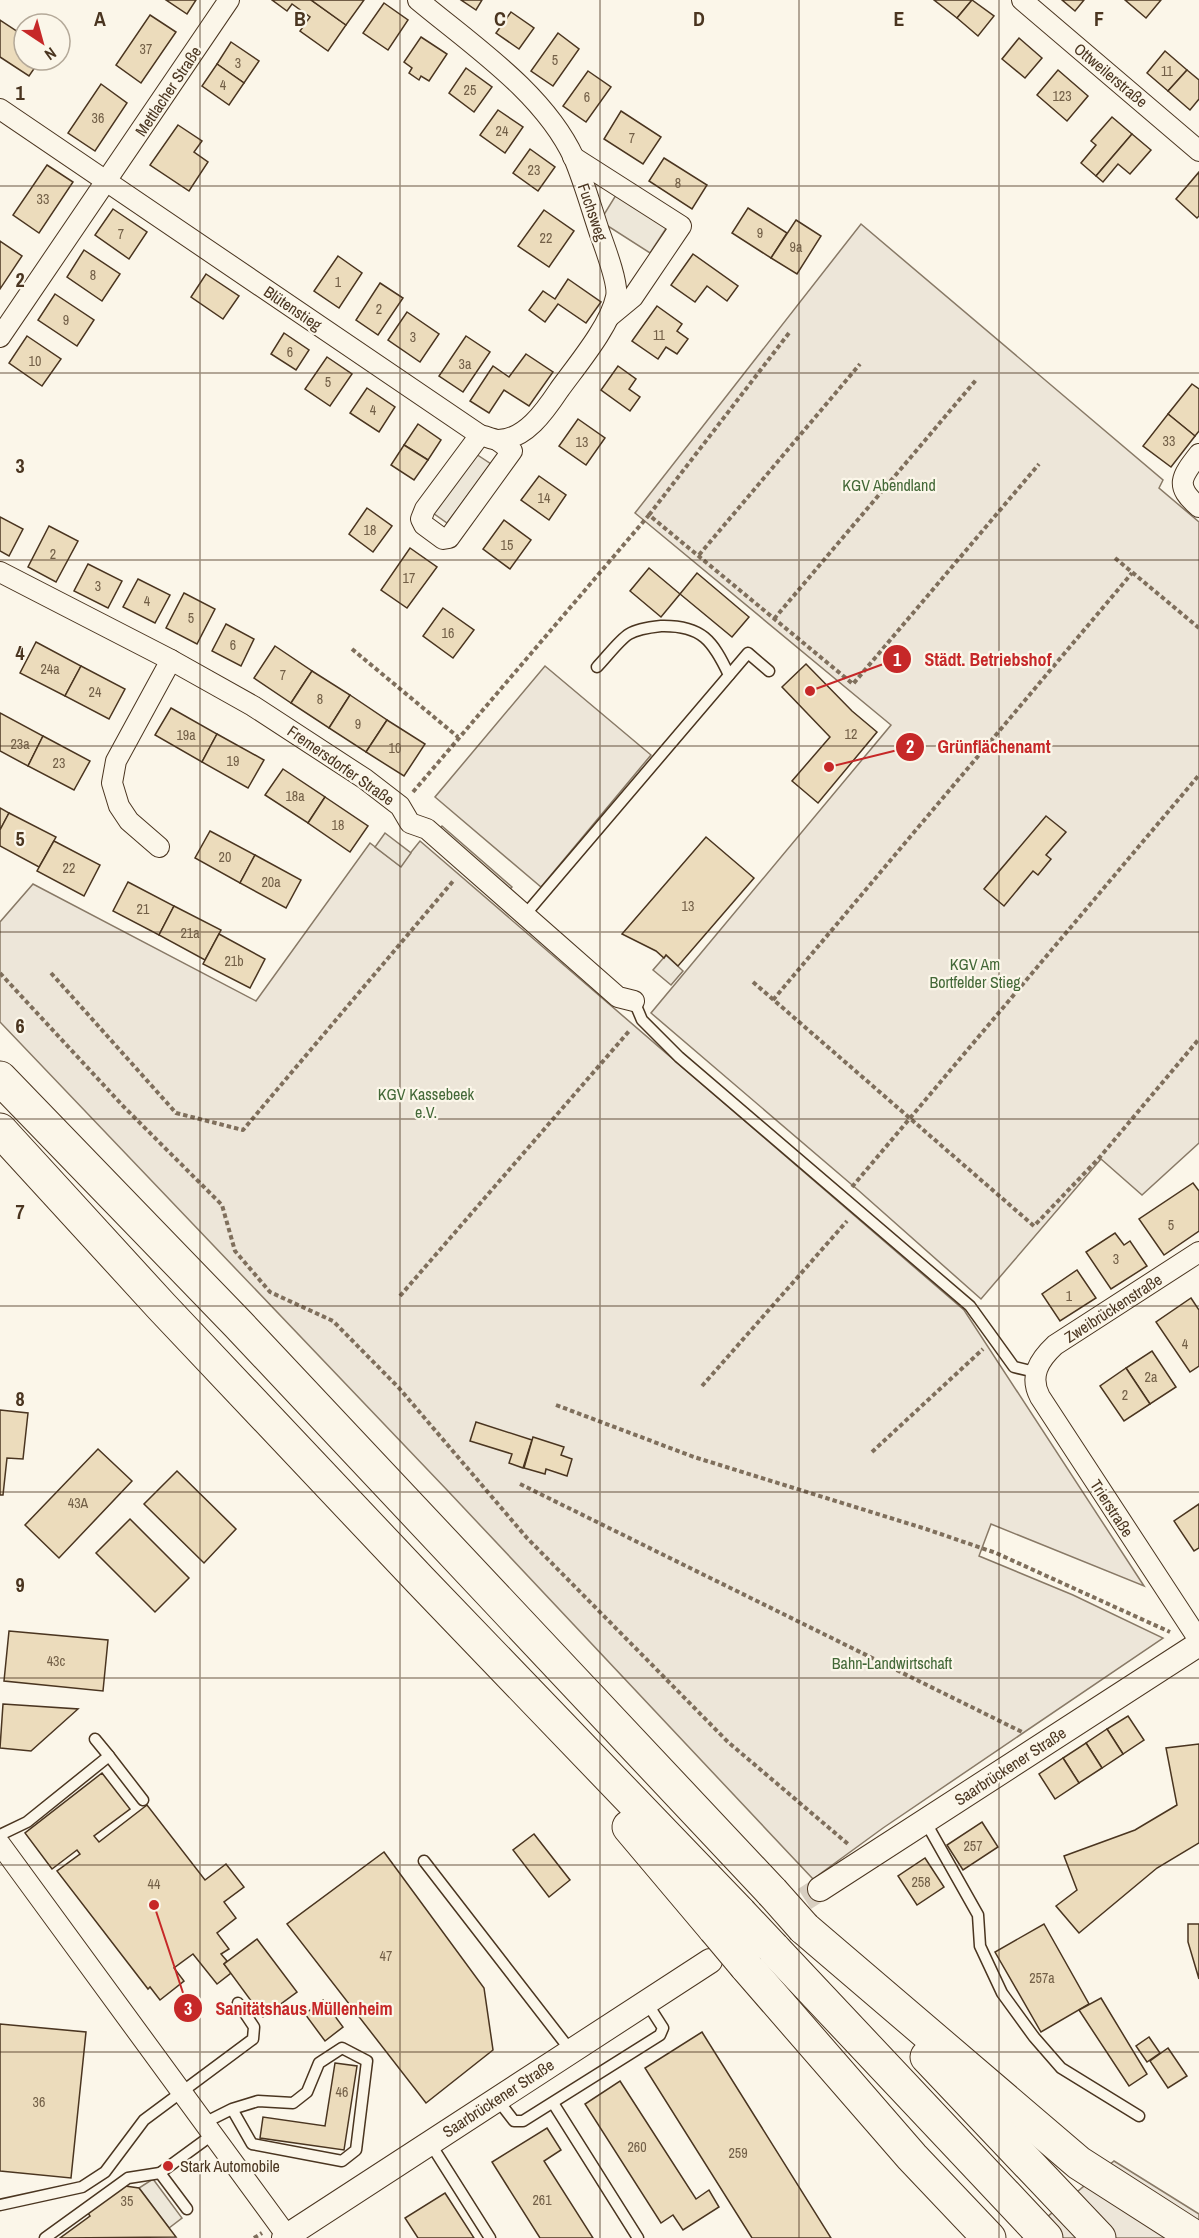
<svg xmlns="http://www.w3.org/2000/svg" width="1199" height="2238" font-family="'Archivo Narrow',sans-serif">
  <rect width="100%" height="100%" fill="#fbf6e9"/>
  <g fill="#ede6d9" stroke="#887966" stroke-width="1.5">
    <polygon points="861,224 1163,480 1159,488 1199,522 1199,1143 1142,1195 1101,1159 981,1299 858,1190 651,1013 891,725 635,513"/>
    <polygon points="545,666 651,755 541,887 435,797"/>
    <polygon points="420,841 964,1310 1144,1586 991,1524 979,1556 1073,1595 1163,1638 883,1828 813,1879 447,1490 0,1022 0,922 33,884 256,1001 370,843 400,866"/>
    <polygon points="1114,2161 1199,2214 1199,2238 1022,2238"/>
  </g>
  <g fill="#ede7d9" stroke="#887966" stroke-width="1.5">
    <polygon points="616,195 667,227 650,253 600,221"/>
    <polygon points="476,454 491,464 447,523 433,513"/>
    <polygon points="442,826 512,887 507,892 437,832"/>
    <polygon points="385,833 411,853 401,867 375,847"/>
    <polygon points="666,955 683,971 671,985 653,970"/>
    <polygon points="153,2179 182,2218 169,2228 139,2188"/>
  </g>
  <g fill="#ecdcbc" stroke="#4a3520" stroke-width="1.5">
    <polygon points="166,0 196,0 187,14"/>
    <polygon points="272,0 311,0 346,25 328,51 300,31 310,17 292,4 287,11"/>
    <polygon points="311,0 364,0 346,25"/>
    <polygon points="461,0 482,0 476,10"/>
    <polygon points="934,0 972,0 957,18"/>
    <polygon points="972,0 994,16 978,36 957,18"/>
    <polygon points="1062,0 1084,0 1075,11"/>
    <polygon points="1125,0 1161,0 1146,18"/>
    <polygon points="384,3 408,20 388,50 363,33"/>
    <polygon points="511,12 534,28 519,49 496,33"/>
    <polygon points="150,15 176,32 141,83 116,65"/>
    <polygon points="0,20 24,36 24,60 40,60 29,76 0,57"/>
    <polygon points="558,33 579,49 553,86 531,71"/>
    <polygon points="421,37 447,54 429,81 421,76 419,80 409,73 412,68 404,62"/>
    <polygon points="1019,38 1042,58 1025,78 1002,59"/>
    <polygon points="231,42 259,61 244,83 217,64"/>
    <polygon points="1165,51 1187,70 1168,91 1147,73"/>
    <polygon points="217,64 244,83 229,105 202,86"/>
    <polygon points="466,68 492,87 474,112 449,93"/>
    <polygon points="1058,70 1088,96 1067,121 1037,95"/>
    <polygon points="1187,70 1199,80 1199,99 1190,110 1168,91"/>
    <polygon points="588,71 611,87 586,122 563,106"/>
    <polygon points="101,84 127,103 95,151 68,133"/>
    <polygon points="498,110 523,127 505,153 480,135"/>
    <polygon points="621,111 661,137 643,164 604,139"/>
    <polygon points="1112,117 1132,134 1096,176 1081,163 1096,145 1091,141"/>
    <polygon points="178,125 202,141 194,152 208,162 189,191 150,165"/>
    <polygon points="1132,134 1151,150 1130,174 1118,164 1103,182 1096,176"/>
    <polygon points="530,149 555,167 538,191 513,173"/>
    <polygon points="664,158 707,185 692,209 649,181"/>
    <polygon points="47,165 73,182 39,233 13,215"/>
    <polygon points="1199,172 1199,216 1197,218 1176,199"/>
    <polygon points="748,208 787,233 771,258 732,233"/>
    <polygon points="113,209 147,232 129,259 95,235"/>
    <polygon points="544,210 574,231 549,267 518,246"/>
    <polygon points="796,220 821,236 797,274 771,258"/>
    <polygon points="0,241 22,256 0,289"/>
    <polygon points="84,250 120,274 102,301 67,277"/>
    <polygon points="693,254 738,286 727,301 707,286 695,302 671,285"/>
    <polygon points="338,256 362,273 339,308 314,291"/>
    <polygon points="206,274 239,296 223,319 191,297"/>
    <polygon points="568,279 601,302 586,323 558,304 545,322 529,310 543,291 555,299"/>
    <polygon points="380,283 403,298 378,335 356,320"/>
    <polygon points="55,294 94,320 77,346 38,320"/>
    <polygon points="657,306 682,324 677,331 688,339 677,354 666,347 658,359 632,341"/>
    <polygon points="407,312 439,334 420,362 388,340"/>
    <polygon points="284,333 309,350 296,370 271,354"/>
    <polygon points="27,336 61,359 42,386 9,363"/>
    <polygon points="466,336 490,352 463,392 439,376"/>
    <polygon points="526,354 553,372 529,406 504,390 489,413 470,401 493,366 509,377"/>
    <polygon points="327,357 352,374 330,406 305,389"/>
    <polygon points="618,366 636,379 629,389 640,397 630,411 601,390"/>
    <polygon points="1192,384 1199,389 1199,431 1195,436 1168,414"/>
    <polygon points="367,388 395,407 379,432 350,413"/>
    <polygon points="1168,414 1195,436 1171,467 1143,446"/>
    <polygon points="578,419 605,438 586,465 559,446"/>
    <polygon points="418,424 441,440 428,460 404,445"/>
    <polygon points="404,445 428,460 414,480 391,465"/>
    <polygon points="539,476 566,495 549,520 521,500"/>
    <polygon points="367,508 392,526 373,552 349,534"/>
    <polygon points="0,517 23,529 9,556 0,551"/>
    <polygon points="504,520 531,540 510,569 483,549"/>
    <polygon points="49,526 78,541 56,582 28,567"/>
    <polygon points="410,548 437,567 407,608 381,590"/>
    <polygon points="88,564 122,581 108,608 74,591"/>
    <polygon points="649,568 680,594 661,617 630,591"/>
    <polygon points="697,573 749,617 732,637 680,594"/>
    <polygon points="138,579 170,595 155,623 123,607"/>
    <polygon points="184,593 215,609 197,644 166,628"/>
    <polygon points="443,608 474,630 453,658 423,636"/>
    <polygon points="226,624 254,639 241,666 212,651"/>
    <polygon points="36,642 81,666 65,696 20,673"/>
    <polygon points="275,646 312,671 291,703 254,678"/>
    <polygon points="806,664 852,711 877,732 818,803 792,781 830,737 782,687"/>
    <polygon points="81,666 125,689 109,719 65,696"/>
    <polygon points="312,671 350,695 329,728 291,703"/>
    <polygon points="350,695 387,720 366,752 329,728"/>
    <polygon points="171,708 217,734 202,762 155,735"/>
    <polygon points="0,713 43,736 28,766 0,751"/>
    <polygon points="387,720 425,744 404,776 366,752"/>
    <polygon points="217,734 264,760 248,788 202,762"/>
    <polygon points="43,736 90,761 74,790 28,766"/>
    <polygon points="283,769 325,797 308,823 265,795"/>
    <polygon points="325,797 368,826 350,852 308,823"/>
    <polygon points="0,808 9,813 0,830"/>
    <polygon points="9,813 56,837 39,867 0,846 0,830"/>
    <polygon points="1046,816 1066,832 1046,855 1051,859 1038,875 1033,871 1004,906 984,889"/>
    <polygon points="210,831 255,855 240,883 195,858"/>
    <polygon points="706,837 754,878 678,966 666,955 664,958 656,951 622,934"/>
    <polygon points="54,841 100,865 84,896 37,871"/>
    <polygon points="255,855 301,880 286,908 240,883"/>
    <polygon points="128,882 174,906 159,935 113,911"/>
    <polygon points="174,906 221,930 205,960 159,935"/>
    <polygon points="219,934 265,959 250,988 203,964"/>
    <polygon points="1193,1183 1199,1191 1199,1231 1164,1255 1139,1219"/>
    <polygon points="1115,1233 1124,1245 1130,1241 1147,1266 1111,1289 1086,1252"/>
    <polygon points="1077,1270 1096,1298 1060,1321 1042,1294"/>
    <polygon points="1191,1298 1199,1310 1199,1366 1190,1372 1156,1322"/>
    <polygon points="1152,1351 1176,1387 1150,1404 1126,1368"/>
    <polygon points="1126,1368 1150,1404 1124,1421 1100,1386"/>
    <polygon points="0,1410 28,1413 23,1459 7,1458 3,1495 0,1495"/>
    <polygon points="476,1422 532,1440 523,1468 509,1463 512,1454 470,1441"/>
    <polygon points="533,1437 564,1447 561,1455 572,1459 567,1476 546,1469 545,1474 524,1468"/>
    <polygon points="98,1449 132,1481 59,1558 25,1525"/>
    <polygon points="177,1471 236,1529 204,1563 144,1504"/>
    <polygon points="1199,1504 1199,1548 1194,1551 1174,1521"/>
    <polygon points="130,1519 189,1578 155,1612 96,1553"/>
    <polygon points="9,1631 108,1640 103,1691 4,1681"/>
    <polygon points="3,1704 78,1709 31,1751 0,1748"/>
    <polygon points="1128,1716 1144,1740 1123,1754 1107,1729"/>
    <polygon points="1107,1729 1123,1754 1102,1768 1086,1743"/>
    <polygon points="1086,1743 1102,1768 1079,1783 1063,1758"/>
    <polygon points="1199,1744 1199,1843 1157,1868 1079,1933 1056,1906 1077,1890 1064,1856 1135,1830 1177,1805 1166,1748"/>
    <polygon points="1063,1758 1079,1783 1055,1799 1039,1774"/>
    <polygon points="102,1773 130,1809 94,1836 99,1842 147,1805 205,1880 226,1864 244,1887 224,1902 236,1918 217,1933 229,1949 221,1954 227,1961 224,1964 231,1973 217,1984 193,1954 174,1968 184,1981 160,2000 150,1987 148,1989 57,1871 80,1854 77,1850 52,1869 25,1833"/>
    <polygon points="982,1822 998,1847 963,1870 947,1845"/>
    <polygon points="534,1834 570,1880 549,1897 513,1850"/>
    <polygon points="384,1852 484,1988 493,2050 426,2103 287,1924"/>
    <polygon points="925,1858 944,1887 917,1905 898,1876"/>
    <polygon points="1044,1924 1089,2004 1041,2032 995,1952"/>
    <polygon points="1188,1924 1199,1924 1199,1979 1188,1942"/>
    <polygon points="257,1939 297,1992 263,2017 224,1964"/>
    <polygon points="1101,1998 1147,2074 1129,2086 1079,2010"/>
    <polygon points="323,2000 343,2027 325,2041 305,2014"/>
    <polygon points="0,2024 86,2032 71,2178 0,2171"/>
    <polygon points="702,2032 831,2238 752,2238 645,2068"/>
    <polygon points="1149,2037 1160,2053 1147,2062 1136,2046"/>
    <polygon points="1168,2048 1187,2076 1168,2088 1150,2061"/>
    <polygon points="335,2063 357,2066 344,2150 260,2138 263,2117 325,2126"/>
    <polygon points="620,2081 696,2199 709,2190 719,2207 683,2230 673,2215 661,2223 585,2104"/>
    <polygon points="547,2128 561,2150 544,2161 593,2238 540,2238 492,2162"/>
    <polygon points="125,2186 139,2188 176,2237 60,2238 90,2216 88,2213"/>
    <polygon points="445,2193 474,2238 418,2238 405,2218"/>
  </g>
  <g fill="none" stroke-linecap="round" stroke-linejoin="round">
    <polyline stroke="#d8cfc1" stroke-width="24" stroke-dasharray="24 12" stroke-linecap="butt" points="744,1938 820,1889"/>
    <defs>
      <g id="service">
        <path d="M597,667C606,658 619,640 629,634C637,629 652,627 661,626C702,625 713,641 729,675"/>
        <polyline points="524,916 748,653 769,671"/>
        <polyline points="634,1001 642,1020 679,1057 970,1306 1014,1367 1035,1372"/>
        <polyline points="95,1739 109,1756"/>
        <polyline points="925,1821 978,1915 980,1946 1002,1993 1034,2037 1061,2068 1139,2116"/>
        <polyline points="0,1835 27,1822 109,1756 143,1800"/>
        <polyline points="424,1861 571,2051"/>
        <polyline points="497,2099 514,2121 523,2121 660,2035 663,2028 647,2003"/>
        <polyline points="553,2103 638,2238"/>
        <polyline points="204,2123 232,2109 252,2144 342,2161 356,2150 367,2061 342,2048 319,2063 307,2092 293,2103 258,2101 232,2109"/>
        <polyline points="430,2143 490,2238"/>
        <polyline points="160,2173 187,2209"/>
        <polyline points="0,2205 82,2187 105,2172 144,2120 253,2039 254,2027 238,2003"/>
        <polyline points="45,2238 128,2178 160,2173 212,2135"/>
      </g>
      <g id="minor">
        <polyline points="1022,0 1199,151"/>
        <path d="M0,109L480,435C485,436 492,439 498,440C525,440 545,411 559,390C577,365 610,326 616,297C619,284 604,245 599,231C591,207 584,182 574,158C544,93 472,45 418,0"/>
        <polyline points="573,157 681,226 633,297 610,316"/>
        <polyline points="0,337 229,0"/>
        <polyline points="480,435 425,509 421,519 424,525 443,539 449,538 512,451 497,440"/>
        <path d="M1199,454C1181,477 1174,486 1199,507"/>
        <polyline points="0,572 171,660 253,706 365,779 400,806 410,823 427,829 618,997 634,1001"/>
        <polyline points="159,847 129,821 119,806 112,783 116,761 171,660"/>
        <path d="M1199,1252L1055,1345C1039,1360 1029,1376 1040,1397L1199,1640"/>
        <polyline points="0,1844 287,2236"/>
      </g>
      <g id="tertiary">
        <polyline points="820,1889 1199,1644"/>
        <polyline points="284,2238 710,1961"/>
      </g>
      <g id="motorway">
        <polyline points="0,1078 238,1324 772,1892"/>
        <polyline points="0,1130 162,1307 420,1580 740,1913"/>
        <polyline points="629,1827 715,1929"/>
        <polyline points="804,1928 1079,2163 1196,2238"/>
        <polyline points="773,1948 1046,2238"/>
        <polyline points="746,1966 912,2157 989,2238"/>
        <polyline points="927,2057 1099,2238"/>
      </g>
    </defs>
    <use href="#service" stroke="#4a3520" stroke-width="13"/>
    <use href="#minor" stroke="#4a3520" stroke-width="22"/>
    <use href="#tertiary" stroke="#4a3520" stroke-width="26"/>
    <use href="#motorway" stroke="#4a3520" stroke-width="35"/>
    <g stroke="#7f6f5c" stroke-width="4" stroke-dasharray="4.5 3" stroke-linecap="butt">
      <polyline points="649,515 789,333"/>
      <polyline points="699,555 860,364"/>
      <polyline points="1115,558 1199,628"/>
      <polyline points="774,619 976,380"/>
      <polyline points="352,649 458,737"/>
      <polyline points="413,792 649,515 853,684 1039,464"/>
      <polyline points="0,973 123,1106 222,1205 235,1251 270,1292 333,1321 399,1388 527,1538 728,1742 848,1844"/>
      <polyline points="51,973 176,1113 243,1130 454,880"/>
      <polyline points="753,982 1034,1226 1100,1157 1199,1039"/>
      <polyline points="773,1000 1132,573"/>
      <polyline points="852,1187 1199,775"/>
      <polyline points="400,1296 630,1030"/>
      <polyline points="702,1386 847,1221"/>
      <polyline points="556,1405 694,1457 926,1529 996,1553 1170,1632"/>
      <polyline points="872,1452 983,1349"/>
      <polyline points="520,1484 1022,1732"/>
      <polyline points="254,2238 262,2233"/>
    </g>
    <use href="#service" stroke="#fbf6e9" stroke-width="10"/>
    <use href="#minor" stroke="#fbf6e9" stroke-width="20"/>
    <use href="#tertiary" stroke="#fbf6e9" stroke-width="24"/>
    <use href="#motorway" stroke="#fbf6e9" stroke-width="33"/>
    <defs>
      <g id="motorway-bridge">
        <polyline points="772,1892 804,1928"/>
        <polyline points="740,1913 773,1948"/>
        <polyline points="715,1929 746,1966"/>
      </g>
    </defs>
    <use href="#motorway-bridge" stroke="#4a3520" stroke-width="35" stroke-linecap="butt"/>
    <use href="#motorway-bridge" stroke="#fbf6e9" stroke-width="33"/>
  </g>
  <path fill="none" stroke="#4a3520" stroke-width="1.5" stroke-opacity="0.55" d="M200,0V2238M400,0V2238M600,0V2238M799,0V2238M999,0V2238M0,186H1199M0,373H1199M0,560H1199M0,746H1199M0,932H1199M0,1119H1199M0,1306H1199M0,1492H1199M0,1678H1199M0,1865H1199M0,2052H1199"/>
  <circle fill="#c62828" stroke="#fbf6e9" stroke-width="2" cx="168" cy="2166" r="6"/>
  <g text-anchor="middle" stroke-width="4.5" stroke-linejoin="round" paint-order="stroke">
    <g font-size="14" fill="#725f47">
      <text x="146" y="54">37</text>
      <text x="555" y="65">5</text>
      <text x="238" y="68">3</text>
      <text x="1167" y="76">11</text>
      <text x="223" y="90">4</text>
      <text x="470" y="95">25</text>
      <text x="1062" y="101">123</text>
      <text x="587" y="102">6</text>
      <text x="98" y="123">36</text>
      <text x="502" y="136">24</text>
      <text x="632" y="143">7</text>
      <text x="534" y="175">23</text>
      <text x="678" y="188">8</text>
      <text x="43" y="204">33</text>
      <text x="760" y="238">9</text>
      <text x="121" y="239">7</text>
      <text x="546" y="243">22</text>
      <text x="796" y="252">9a</text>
      <text x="93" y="280">8</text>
      <text x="338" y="287">1</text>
      <text x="379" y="314">2</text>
      <text x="66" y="325">9</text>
      <text x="659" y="340">11</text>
      <text x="413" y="342">3</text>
      <text x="290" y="357">6</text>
      <text x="35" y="366">10</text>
      <text x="465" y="369">3a</text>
      <text x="328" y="387">5</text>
      <text x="373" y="415">4</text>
      <text x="1169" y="446">33</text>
      <text x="582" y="447">13</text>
      <text x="544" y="503">14</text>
      <text x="370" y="535">18</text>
      <text x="507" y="550">15</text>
      <text x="53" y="559">2</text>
      <text x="409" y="583">17</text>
      <text x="98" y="591">3</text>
      <text x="147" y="606">4</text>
      <text x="191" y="623">5</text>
      <text x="448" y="638">16</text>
      <text x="233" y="650">6</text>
      <text x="50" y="674">24a</text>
      <text x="283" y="680">7</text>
      <text x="95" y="697">24</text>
      <text x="320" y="704">8</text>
      <text x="358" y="729">9</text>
      <text x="851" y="739">12</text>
      <text x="186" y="740">19a</text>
      <text x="20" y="749">23a</text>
      <text x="395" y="753">10</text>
      <text x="233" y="766">19</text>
      <text x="59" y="768">23</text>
      <text x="295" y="801">18a</text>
      <text x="338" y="830">18</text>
      <text x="225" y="862">20</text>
      <text x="69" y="873">22</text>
      <text x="271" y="887">20a</text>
      <text x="688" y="911">13</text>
      <text x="143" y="914">21</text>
      <text x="190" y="938">21a</text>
      <text x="234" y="966">21b</text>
      <text x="1171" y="1230">5</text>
      <text x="1116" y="1264">3</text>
      <text x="1069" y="1301">1</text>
      <text x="1185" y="1349">4</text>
      <text x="1151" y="1382">2a</text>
      <text x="1125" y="1400">2</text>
      <text x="78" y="1508">43A</text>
      <text x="56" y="1666">43c</text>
      <text x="973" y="1851">257</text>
      <text x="921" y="1887">258</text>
      <text x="154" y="1889">44</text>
      <text x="386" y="1961">47</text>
      <text x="1042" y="1983">257a</text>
      <text x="342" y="2097">46</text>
      <text x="39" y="2107">36</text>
      <text x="637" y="2152">260</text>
      <text x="738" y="2158">259</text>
      <text x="542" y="2205">261</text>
      <text x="127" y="2206">35</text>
    </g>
    <g font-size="16" fill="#4a3520" stroke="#fbf6e9">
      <text transform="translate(1111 75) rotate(40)" y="6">Ottweilerstraße</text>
      <text transform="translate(168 91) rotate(-56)" y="6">Mettlacher Straße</text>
      <text transform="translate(593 212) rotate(71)" y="6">Fuchsweg</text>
      <text transform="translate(293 308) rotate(34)" y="6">Blütenstieg</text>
      <text transform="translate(341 765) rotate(35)" y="6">Fremersdorfer Straße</text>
      <text transform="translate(1113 1308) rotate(-33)" y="6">Zweibrückenstraße</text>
      <text transform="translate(1112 1508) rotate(57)" y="6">Trierstraße</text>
      <text transform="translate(1010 1766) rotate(-33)" y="6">Saarbrückener Straße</text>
      <text transform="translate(498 2098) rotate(-33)" y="6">Saarbrückener Straße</text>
    </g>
    <g font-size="16" fill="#436837" stroke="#fbf6e9">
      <text x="889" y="491">KGV Abendland</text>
      <text x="975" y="970">KGV Am<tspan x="975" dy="18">Bortfelder Stieg</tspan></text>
      <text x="426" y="1100">KGV Kassebeek<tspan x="426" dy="18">e.V.</tspan></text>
      <text x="892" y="1669">Bahn-Landwirtschaft</text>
    </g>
    <g font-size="16" fill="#4a3520" stroke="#fbf6e9" text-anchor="start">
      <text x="180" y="2172">Stark Automobile</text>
    </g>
  </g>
  <g font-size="20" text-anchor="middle" font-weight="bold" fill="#4a3520" stroke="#fbf6e9" stroke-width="4.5" stroke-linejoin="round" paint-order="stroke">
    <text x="100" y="26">A</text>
    <text x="300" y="26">B</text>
    <text x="500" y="26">C</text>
    <text x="699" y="26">D</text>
    <text x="899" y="26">E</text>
    <text x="1099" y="26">F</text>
    <text x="20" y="100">1</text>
    <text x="20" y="287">2</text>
    <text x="20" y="473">3</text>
    <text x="20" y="660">4</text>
    <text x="20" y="846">5</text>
    <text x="20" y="1033">6</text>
    <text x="20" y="1219">7</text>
    <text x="20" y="1406">8</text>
    <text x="20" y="1592">9</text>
  </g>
  <path fill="none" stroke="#c62828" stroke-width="2" d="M810 691L897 659M829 767L910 747M154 1905L188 2008"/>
  <g fill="#c62828" stroke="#fbf6e9" stroke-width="2">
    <circle cx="810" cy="691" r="6"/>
    <circle cx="829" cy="767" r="6"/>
    <circle cx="154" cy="1905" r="6"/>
    <circle cx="897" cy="659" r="15"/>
    <circle cx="910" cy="747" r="15"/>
    <circle cx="188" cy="2008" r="15"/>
  </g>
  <g font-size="18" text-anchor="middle" font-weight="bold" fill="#fff">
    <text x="897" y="666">1</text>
    <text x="910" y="753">2</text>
    <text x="188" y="2015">3</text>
  </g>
  <g font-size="18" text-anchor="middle" font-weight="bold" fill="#c62828" stroke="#fbf6e9" stroke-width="4.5" stroke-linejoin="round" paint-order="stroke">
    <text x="988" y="666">Städt. Betriebshof</text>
    <text x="994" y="753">Grünflächenamt</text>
    <text x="304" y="2015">Sanitätshaus Müllenheim</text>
  </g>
  <g transform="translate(42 42) rotate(144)"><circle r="28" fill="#fbf6e9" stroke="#b4a999" stroke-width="1.5"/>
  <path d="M0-4.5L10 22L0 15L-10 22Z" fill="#c62828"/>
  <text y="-9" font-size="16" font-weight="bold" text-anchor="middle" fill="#4a3520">N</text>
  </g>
</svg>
